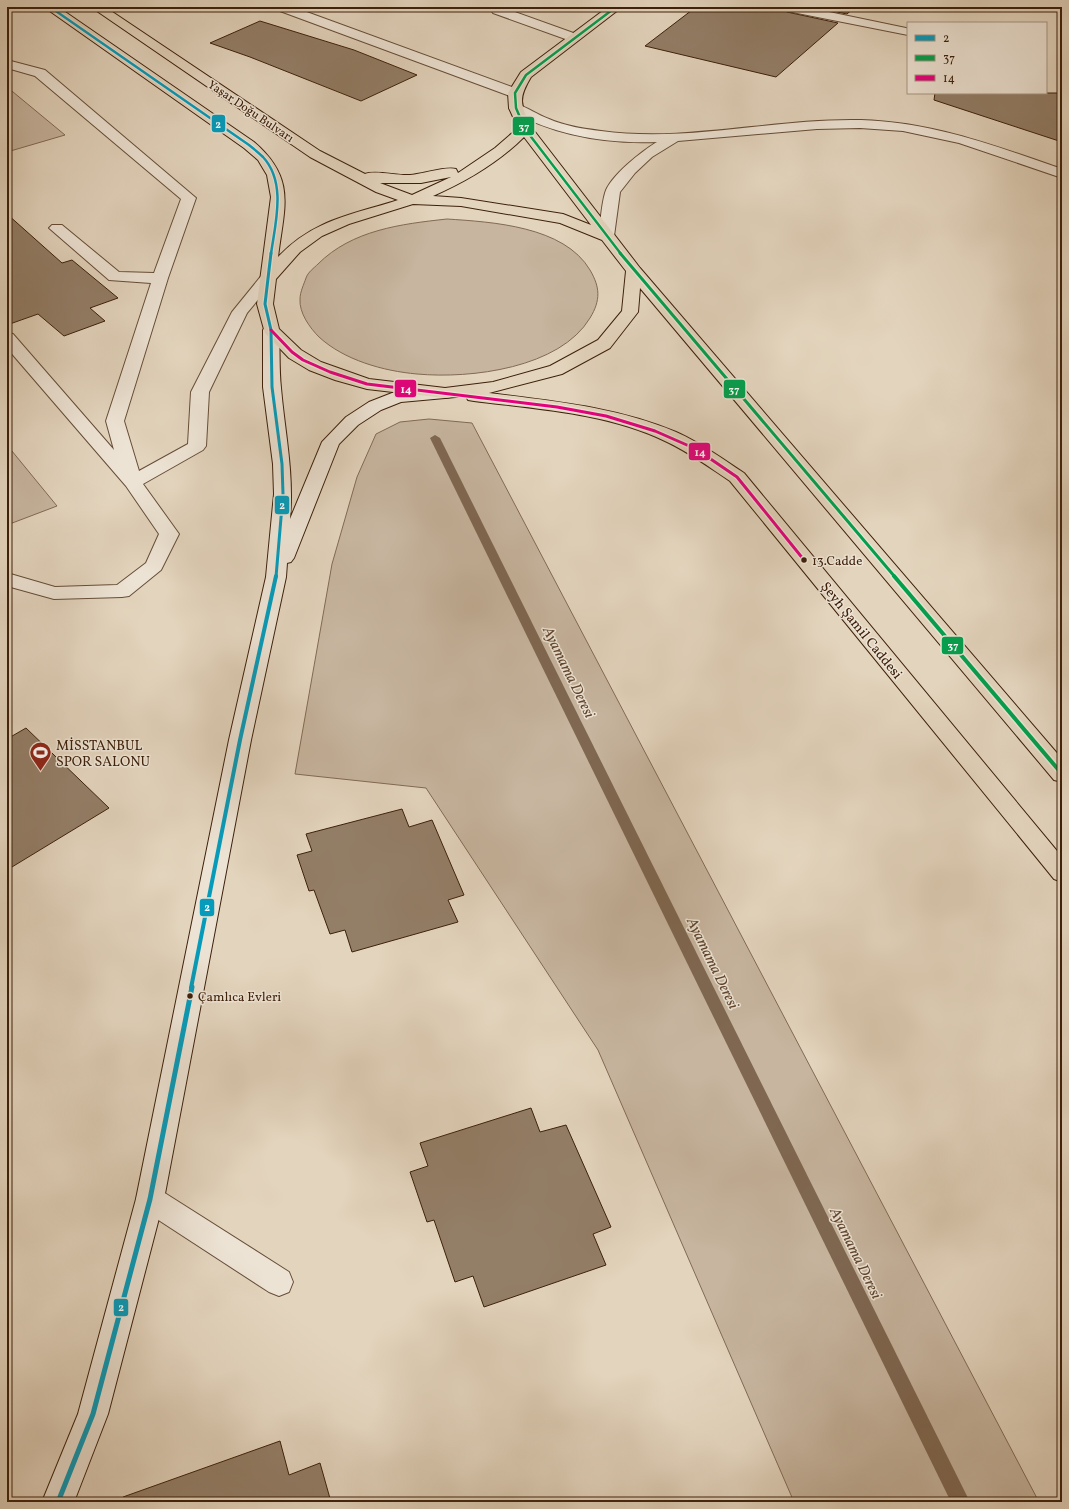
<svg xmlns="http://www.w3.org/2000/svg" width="1069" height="1509" font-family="Vollkorn,serif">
  <rect width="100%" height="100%" fill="#e3d4bd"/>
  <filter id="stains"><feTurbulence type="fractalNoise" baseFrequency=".005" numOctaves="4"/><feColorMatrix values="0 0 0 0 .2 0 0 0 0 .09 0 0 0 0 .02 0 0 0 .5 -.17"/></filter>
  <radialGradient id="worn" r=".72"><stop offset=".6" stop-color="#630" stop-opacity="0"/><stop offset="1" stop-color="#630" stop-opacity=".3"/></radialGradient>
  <g fill="#c7b59f" stroke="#826a54">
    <polygon points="7,87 65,135 7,152"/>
    <path d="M447,219C492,222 564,226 590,270C600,287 601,300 590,318C560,368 471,379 417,374C383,371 344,360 319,337C310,328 299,313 300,299C300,292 304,284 306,278C308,272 314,268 318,264C352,230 401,224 447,219Z"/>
    <polygon points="429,419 472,423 1039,1502 794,1502 598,1050 426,788 295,774 332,564 357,477 376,434 400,422"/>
    <polygon points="7,445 57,506 7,525"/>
  </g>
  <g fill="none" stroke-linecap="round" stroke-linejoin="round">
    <polygon fill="#7f6751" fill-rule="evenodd" points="435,435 440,438 970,1502 951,1502 430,438"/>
  </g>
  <g fill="#937e67" stroke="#3d200a">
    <polygon points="696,7 780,7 787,12 838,23 776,77 645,46"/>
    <polygon points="812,7 855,7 847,14"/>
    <polygon points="260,21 354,50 417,75 361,101 250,57 210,43"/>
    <polygon points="935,93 1062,93 1062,142 934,100"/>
    <polygon points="7,214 62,263 72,260 118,298 90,308 105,321 64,336 38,314 7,325"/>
    <polygon points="26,728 109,808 7,870 7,739"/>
    <polygon points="402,809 409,827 432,820 464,895 448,900 458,922 352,952 345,930 330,934 314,890 309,891 297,855 312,851 306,834"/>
    <polygon points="531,1108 540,1132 566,1125 611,1227 593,1234 606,1265 484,1307 473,1276 455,1282 434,1220 427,1222 410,1172 428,1166 420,1143"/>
    <polygon points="280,1441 289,1475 320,1463 331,1502 124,1502 123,1497"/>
  </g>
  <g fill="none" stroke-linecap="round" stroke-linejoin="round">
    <defs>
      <g id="lane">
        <polygon points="279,7 293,7 520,90 522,93 520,96 510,96 280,11"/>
        <polygon points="493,7 501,7 579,35 581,38 575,42 571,41 493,13 491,10"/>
        <polygon points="781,7 805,7 906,28 908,29 908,35 787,11"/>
        <polygon points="7,60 45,70 196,198 168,278 124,421 139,471 188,444 191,392 232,312 262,275 274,275 276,278 247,313 209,392 206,446 203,450 143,484 179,534 161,570 129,596 122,597 54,599 7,586 7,573 55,587 117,585 146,563 159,534 126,486 7,348 7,333 13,334 114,450 106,421 151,283 109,280 49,228 52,225 62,225 119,272 154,273 181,199 35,76 7,68"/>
        <polygon points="150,1186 160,1190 289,1272 293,1282 289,1292 279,1296 269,1292 140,1208 136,1199 140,1190"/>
      </g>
      <path id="street" d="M516,104C527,107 538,115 549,119C565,126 584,129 601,131C688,143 774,118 861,120C932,122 996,146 1062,169V178L959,143L903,131L860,128L817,129L678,141L652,157L635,173L620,192L614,236L611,239H601L598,236C601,222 601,207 605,193C610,176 642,151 657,142C607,144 556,136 511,111L509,108L511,105Z"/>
      <path id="secondary" d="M271,325L277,327L279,330C280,349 279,369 281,388C285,434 294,472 290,519L322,442L346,417L369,402L392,393L445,388L451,389L454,393L451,397L445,398L401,402L381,410L358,425L339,444L294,558L291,562L287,563L286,577L251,740L164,1199L108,1414L74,1502H42L78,1414L136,1199L229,740L266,577L274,494L273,464L263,387V330L265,327Z"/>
      <path id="primary" d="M44,7H58L254,142C297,179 284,207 278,257C314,219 352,215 398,200L376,192L310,157L91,7H105L320,151L365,174C375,170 398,176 410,175C423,174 446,166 456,169L458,173L495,148L518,128L509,108L508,93L521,72L608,7H622L531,77C517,100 521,105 532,128L640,268L1062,759V782L1054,780L640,288L638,312L610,348L562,374L489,393C552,401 617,407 676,432C701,443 721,458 744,473L1062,857V882L1054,879L730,481C709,467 689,452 665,441C607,413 538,409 474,401L468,400L466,396L445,398L367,389L335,380L309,370L289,358L265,333L257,304L271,197L267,175L258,160L244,148ZM524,137L591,225L563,214L461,198L433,196C467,181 498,163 524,137ZM451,177L412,195L380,183H421ZM413,204L461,206L560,223L602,240L626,271L622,311L598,340L550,366L493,382L445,388L369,379L321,362L301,350L279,329L273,304L276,279L300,252L322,236L349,224Z"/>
    </defs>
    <use href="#lane" stroke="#664d37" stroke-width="2"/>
    <use href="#street" stroke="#664d37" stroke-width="2"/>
    <use href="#secondary" stroke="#3d200a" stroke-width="2"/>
    <use href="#primary" stroke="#3d200a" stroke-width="2"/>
    <use href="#lane" fill="#ede3d4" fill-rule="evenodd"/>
    <use href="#street" fill="#ede3d4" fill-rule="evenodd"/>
    <use href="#secondary" fill="#ede3d4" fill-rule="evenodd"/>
    <use href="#primary" fill="#e3d4bd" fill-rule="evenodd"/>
    <defs>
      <path id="bus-1-far3" d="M50,7L249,145C254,149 259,153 263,157C287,183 275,224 271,254"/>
      <polyline id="bus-1-far2" points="271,253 265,304 271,330 272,387 282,464 283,494 276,577"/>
      <polyline id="bus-1-far1" points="191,988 240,740 276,576"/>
      <polyline id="bus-1" points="58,1502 93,1414 150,1199 192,987"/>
      <polyline id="bus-2-far2" points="616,7 526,75 515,93 516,108 525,129 621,254"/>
      <polyline id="bus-2-far1" points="620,253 895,577"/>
      <polyline id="bus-2" points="894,576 1062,774"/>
      <polyline id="bus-3" points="271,330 292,352 303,360 330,372 367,384 557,407 606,416 655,431 696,449 737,477 804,560"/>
    </defs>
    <use href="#bus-1-far3" stroke="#ede3d4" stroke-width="4.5"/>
    <use href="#bus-1-far2" stroke="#ede3d4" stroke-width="5.5"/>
    <use href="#bus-1-far1" stroke="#ede3d4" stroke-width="7"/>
    <use href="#bus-1" stroke="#ede3d4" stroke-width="8"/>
    <use href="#bus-2-far2" stroke="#ede3d4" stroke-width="4.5"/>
    <use href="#bus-2-far1" stroke="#ede3d4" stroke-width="5.5"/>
    <use href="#bus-2" stroke="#ede3d4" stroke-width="7"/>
    <use href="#bus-3" stroke="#ede3d4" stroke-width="5.5"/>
    <use href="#bus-1-far3" stroke="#069bba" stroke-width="2.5"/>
    <use href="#bus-1-far2" stroke="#069bba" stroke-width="3"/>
    <use href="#bus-1-far1" stroke="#069bba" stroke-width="4"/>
    <use href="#bus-1" stroke="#069bba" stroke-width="5"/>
    <use href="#bus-2-far2" stroke="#039f4d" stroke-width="2.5"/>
    <use href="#bus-2-far1" stroke="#039f4d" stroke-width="3"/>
    <use href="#bus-2" stroke="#039f4d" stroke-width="4"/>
    <use href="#bus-3" stroke="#e5007d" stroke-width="3"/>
  </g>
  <defs>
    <symbol id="stadium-pin" viewBox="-11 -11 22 30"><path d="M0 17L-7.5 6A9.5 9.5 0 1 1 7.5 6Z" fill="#8f2418" stroke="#ede3d4"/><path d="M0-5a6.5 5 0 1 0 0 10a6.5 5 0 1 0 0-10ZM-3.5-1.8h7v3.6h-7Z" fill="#fff"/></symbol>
  </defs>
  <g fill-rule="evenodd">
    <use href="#stadium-pin" x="28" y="740" width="25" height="34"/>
  </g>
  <g fill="#3d200a" stroke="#ede3d4" stroke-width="1.5">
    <circle cx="804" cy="560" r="3.5"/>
    <circle cx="190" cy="996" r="3.5"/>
  </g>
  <g text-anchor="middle" stroke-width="3" stroke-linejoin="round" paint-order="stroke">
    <g font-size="12" fill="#3d200a" stroke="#ede3d4">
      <text transform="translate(251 111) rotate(34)" y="4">Yaşar Doğu Bulvarı</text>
    </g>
    <g font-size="13" fill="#3d200a" stroke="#ede3d4" text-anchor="start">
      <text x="812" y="565">13.Cadde</text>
      <text x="198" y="1001">Çamlıca Evleri</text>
    </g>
    <g font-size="14" fill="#3d200a" stroke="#ede3d4">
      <text transform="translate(862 630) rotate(51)" y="5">Şeyh Şamil Caddesi</text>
    </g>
    <g font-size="14" fill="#3d200a" stroke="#ede3d4" text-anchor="start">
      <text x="56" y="750">MİSSTANBUL<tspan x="56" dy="16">SPOR SALONU</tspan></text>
    </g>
    <g font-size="15" font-style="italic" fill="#5e442d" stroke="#ede3d4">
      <text transform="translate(569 672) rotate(64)" y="5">Ayamama Deresi</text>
      <text transform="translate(713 963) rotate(64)" y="5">Ayamama Deresi</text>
      <text transform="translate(856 1253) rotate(64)" y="5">Ayamama Deresi</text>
    </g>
  </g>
  <g stroke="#ede3d4" stroke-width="1.5">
    <rect x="211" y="114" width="15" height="19" rx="4" fill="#069bba"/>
    <rect x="512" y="116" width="23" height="20" rx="4" fill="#039f4d"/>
    <rect x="394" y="379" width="23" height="19" rx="4" fill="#e5007d"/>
    <rect x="723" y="379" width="23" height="20" rx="4" fill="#039f4d"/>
    <rect x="688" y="442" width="23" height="19" rx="4" fill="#e5007d"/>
    <rect x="274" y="495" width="16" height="20" rx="4" fill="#069bba"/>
    <rect x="941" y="636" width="23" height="19" rx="4" fill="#039f4d"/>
    <rect x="199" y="898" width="16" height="19" rx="4" fill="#069bba"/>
    <rect x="113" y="1298" width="16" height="19" rx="4" fill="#069bba"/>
  </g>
  <g font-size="11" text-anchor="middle" font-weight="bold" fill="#fff">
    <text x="218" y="128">2</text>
    <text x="524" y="130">37</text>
    <text x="406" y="393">14</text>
    <text x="734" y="393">37</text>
    <text x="700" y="456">14</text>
    <text x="282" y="509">2</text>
    <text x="953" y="649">37</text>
    <text x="207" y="911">2</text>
    <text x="121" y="1311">2</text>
  </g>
  <rect width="1069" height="1509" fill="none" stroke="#e3d4bd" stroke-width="24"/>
  <rect x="8" y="8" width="1053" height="1493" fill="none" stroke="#3d200a" stroke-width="2"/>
  <rect x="12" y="12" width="1045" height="1485" fill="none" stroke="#3d200a"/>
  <rect x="907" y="22" width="140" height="72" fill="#ede3d4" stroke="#a79583"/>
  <rect x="915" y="35" width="20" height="6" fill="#069bba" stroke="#a79583"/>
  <text x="943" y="42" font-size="12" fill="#3d200a">2</text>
  <rect x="915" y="55" width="20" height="6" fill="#039f4d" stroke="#a79583"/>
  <text x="943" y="62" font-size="12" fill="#3d200a">37</text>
  <rect x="915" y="75" width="20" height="6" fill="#e5007d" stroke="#a79583"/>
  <text x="943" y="82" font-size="12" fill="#3d200a">14</text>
  <rect width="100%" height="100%" filter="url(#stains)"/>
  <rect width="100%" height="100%" fill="url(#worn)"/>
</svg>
